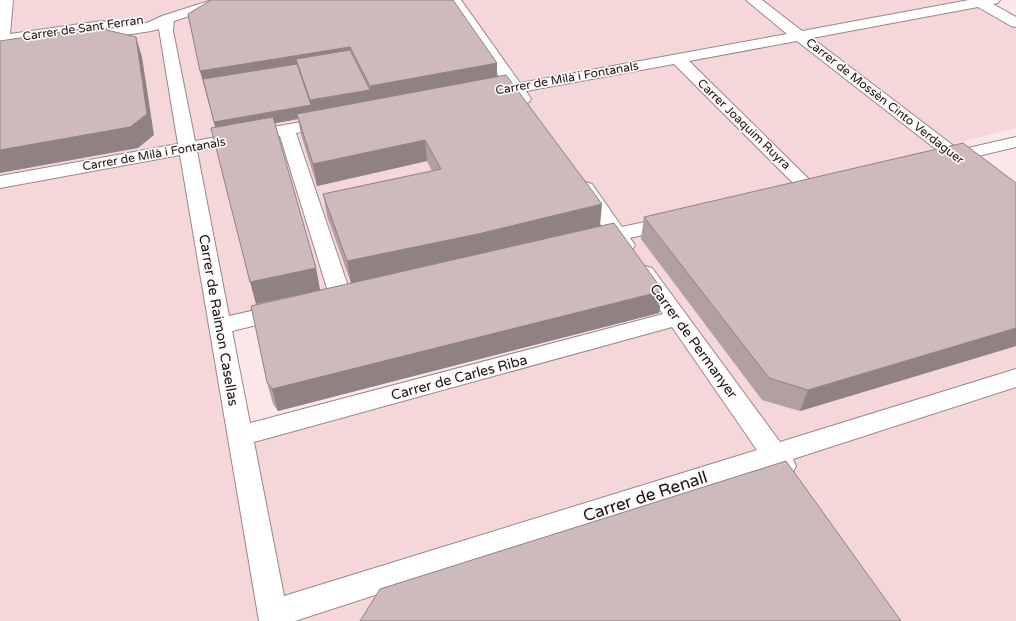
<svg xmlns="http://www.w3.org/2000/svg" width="1016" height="621" font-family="'Varela Round',sans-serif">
  <rect width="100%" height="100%" fill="#fce6e7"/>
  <path fill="#f5d6d9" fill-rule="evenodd" d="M0,0H968L1016,29V128L928,150L1016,216V621H0ZM515,88L677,318L240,436L221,326L484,265L427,161L317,186L301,135L287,130Z"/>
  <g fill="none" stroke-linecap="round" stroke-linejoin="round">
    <defs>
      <g id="street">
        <polygon points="0,0 13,0 10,34 102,21 107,22 109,25 107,28 102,29 0,44"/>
        <path d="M212,0H233L231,3L174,21L173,31L195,141L329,117L335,118L338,122L335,126L296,133L352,298L349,303L341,305L333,303L330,298L280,136L197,151L229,316L282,304L290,307L293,312L290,317L232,331L250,423L663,314L634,273L638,268L645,266L652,268L780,442L1016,369V387L793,459L796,466L792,474C782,477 776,476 769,467L295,621H259L180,155L0,188V176L178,144L159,29L151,31L86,41L81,40L79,37L81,34L86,33L147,23L162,16ZM672,327L757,450L284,596L254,442Z"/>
        <path d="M447,0H461L520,83L787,34L746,0H762L802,31L969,0H1000L998,3L993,4L1016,17V27L1011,26L978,7L812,38L959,150L1016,137V147L970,158L972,162L969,166C962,168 958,167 952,163L945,164L939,163L936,159L939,155L942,154L797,41L689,61L820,190L818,194L811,196L804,194L674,64L526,91L531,99L529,102L523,104L517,102L511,94L485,99L479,97L477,94L479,91L505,85Z"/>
        <polygon points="585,182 592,184 622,227 672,216 679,218 682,222 679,226 630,238 635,245 632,250 625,252 618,250 612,242 592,246 585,245 582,240 585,235 605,231 576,188 578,184"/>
      </g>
    </defs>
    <use href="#street" stroke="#9b8789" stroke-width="2"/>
    <use href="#street" fill="#fff" fill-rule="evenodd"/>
  </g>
  <g fill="#b19fa1" fill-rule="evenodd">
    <path d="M188,14L497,77L600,226L579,231L663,291L659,313L278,411L273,404L267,382L304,294L256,304L215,127L200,71ZM298,119L301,135L317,186L427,161L432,171L323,194L327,216L351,283L384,276L320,290L316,268L274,123Z"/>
    <polygon points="1016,183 1016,346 800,411 762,400 641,239 644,217"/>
  </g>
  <g fill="#908283">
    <polygon points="136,37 142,57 154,135 138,148 0,173 0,150"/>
    <polygon points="350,47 353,66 296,59 299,75 206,91 200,71"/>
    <polygon points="497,63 497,83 297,114 298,119 217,134 214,122 311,105 310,100 370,90 370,86"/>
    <polygon points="425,140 427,161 317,186 313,164"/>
    <polygon points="602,204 600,226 478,256 351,283 347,261"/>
    <polygon points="316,268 320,290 256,304 250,282"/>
    <polygon points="663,291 659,313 278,411 272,389"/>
    <polygon points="1016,328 1016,346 800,411 808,390"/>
  </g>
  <g fill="#ceb9bb" stroke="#908283">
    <polygon points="211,0 453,0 497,63 370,86 350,47 200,71 188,14"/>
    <polygon points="94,27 136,37 147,114 130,127 0,150 0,41"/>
    <polygon points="350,50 370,90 310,100 296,59"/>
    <polygon points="297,64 311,105 214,122 203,79"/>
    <polygon points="506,75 602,204 478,234 347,261 323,194 441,169 425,140 313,164 297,114"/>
    <polygon points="273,117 316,268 250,282 211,128"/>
    <polygon points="963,143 1016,183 1016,328 808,390 769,378 644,217"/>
    <polygon points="614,223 663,291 272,389 267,382 251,306"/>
    <polygon points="786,461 901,621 360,621 380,589"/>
  </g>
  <g text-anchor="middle" stroke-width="3.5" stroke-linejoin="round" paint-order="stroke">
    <g font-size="12" fill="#1b1414" stroke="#fcf8f8">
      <text transform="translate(83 28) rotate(-8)" y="4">Carrer de Sant Ferran</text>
      <text transform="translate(567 78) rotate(-10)" y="4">Carrer de Milà i Fontanals</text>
      <text transform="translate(885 101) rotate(38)" y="4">Carrer de Mossèn Cinto Verdaguer</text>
      <text transform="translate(744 124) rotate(44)" y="4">Carrer Joaquim Ruyra</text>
      <text transform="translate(154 154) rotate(-10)" y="4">Carrer de Milà i Fontanals</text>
    </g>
    <g font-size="14" fill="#1b1414" stroke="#fcf8f8">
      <text transform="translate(219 320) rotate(80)" y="5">Carrer de Raimon Casellas</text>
      <text transform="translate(694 341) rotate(54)" y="5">Carrer de Permanyer</text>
      <text transform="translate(459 377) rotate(-15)" y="5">Carrer de Carles Riba</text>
    </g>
    <g font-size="17" fill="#1b1414" stroke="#fcf8f8">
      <text transform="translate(645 496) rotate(-18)" y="6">Carrer de Renall</text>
    </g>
  </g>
</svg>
